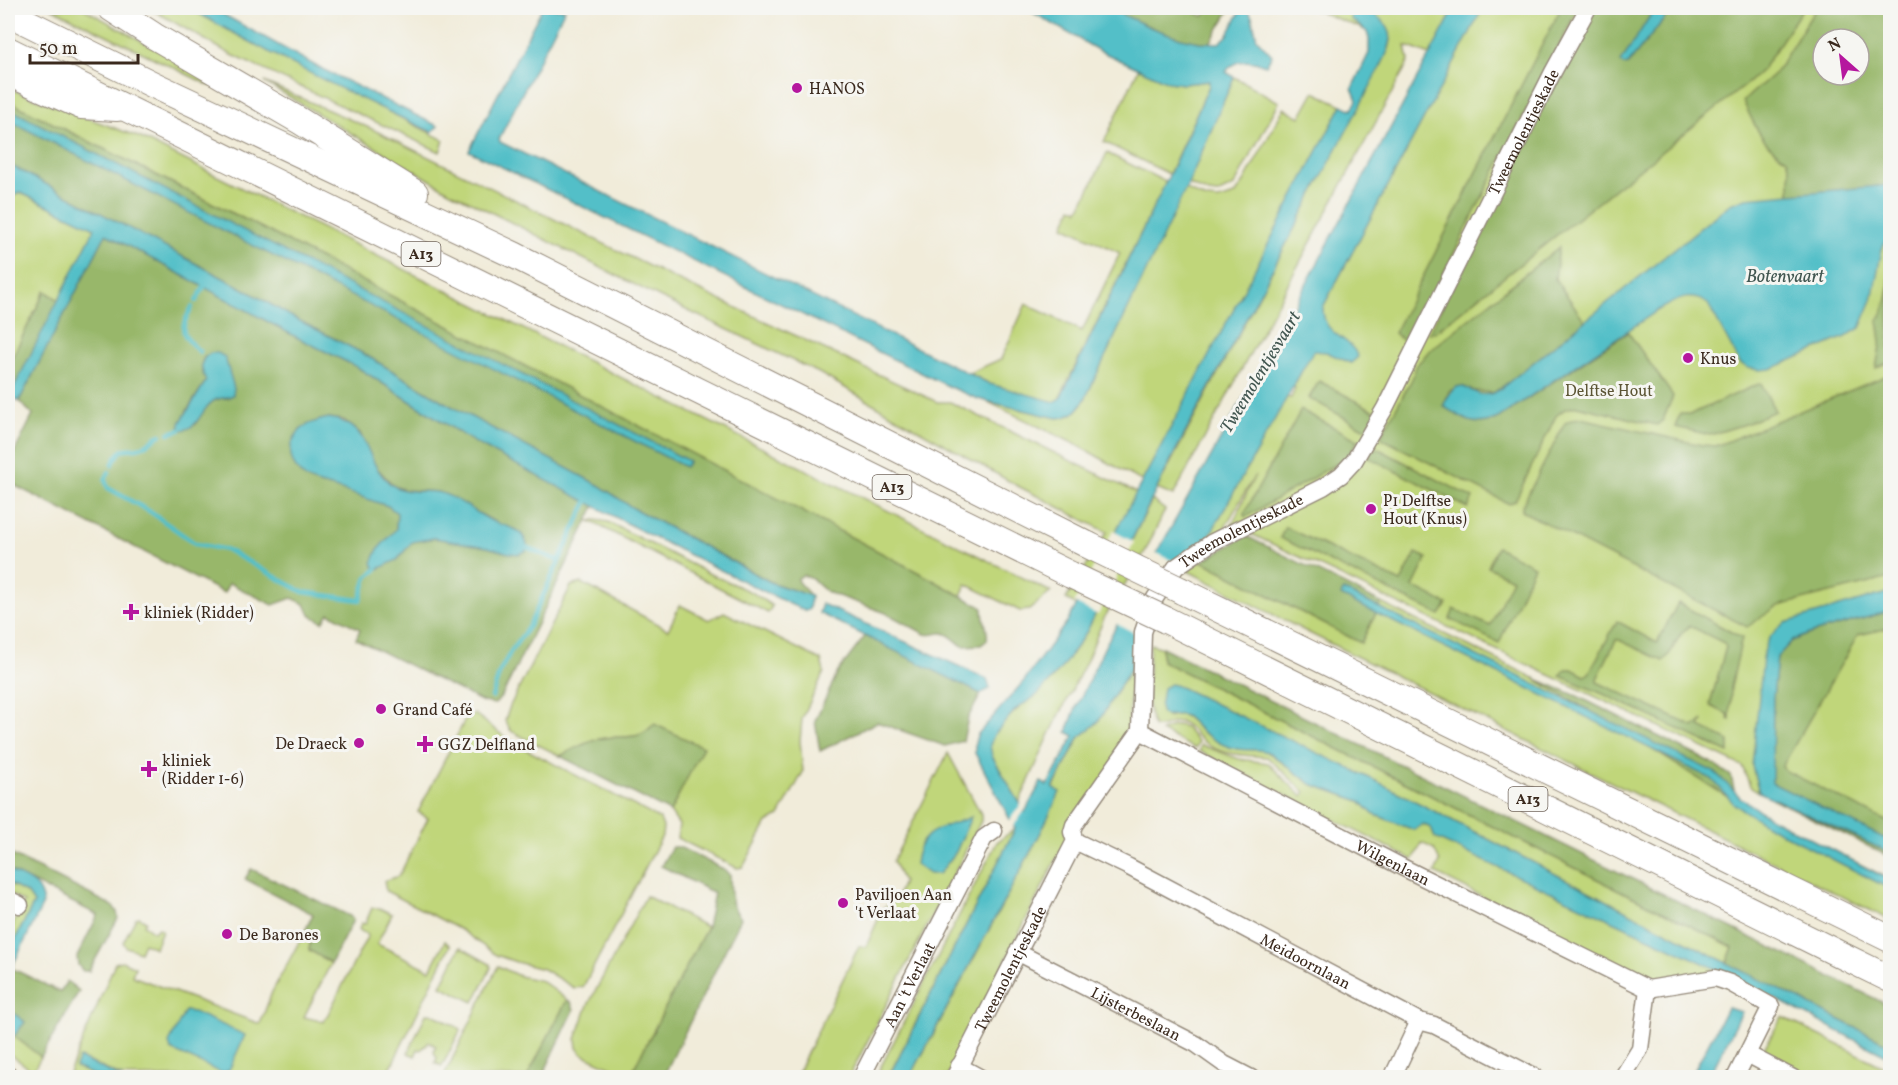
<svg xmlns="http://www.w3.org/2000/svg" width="1898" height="1085" font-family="Vollkorn,serif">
  <rect width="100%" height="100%" fill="#f6f6f2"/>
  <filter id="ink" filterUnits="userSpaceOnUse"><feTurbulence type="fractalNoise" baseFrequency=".0167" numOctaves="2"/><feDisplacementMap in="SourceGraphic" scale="12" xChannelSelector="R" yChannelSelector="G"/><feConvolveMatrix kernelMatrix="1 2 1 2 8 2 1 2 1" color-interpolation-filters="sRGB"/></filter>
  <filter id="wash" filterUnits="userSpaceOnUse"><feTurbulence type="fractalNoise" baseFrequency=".008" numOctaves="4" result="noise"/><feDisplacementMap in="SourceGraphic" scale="24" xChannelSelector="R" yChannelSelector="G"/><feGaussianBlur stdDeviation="1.35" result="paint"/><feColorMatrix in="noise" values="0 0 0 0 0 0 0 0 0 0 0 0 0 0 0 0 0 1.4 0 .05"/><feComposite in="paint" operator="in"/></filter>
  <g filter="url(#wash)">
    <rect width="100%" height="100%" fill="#f1ecda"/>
    <g fill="#c0d67a" stroke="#7e804c" stroke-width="1.5" fill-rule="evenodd">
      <polygon points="51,8 83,8 215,82 211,86"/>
      <polygon points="149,8 191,8 303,68 444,140 440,152 230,54"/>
      <polygon points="1310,8 1455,8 1430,55 1406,46 1409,61 1173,496 1157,489 1389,49 1391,40"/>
      <path d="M1483,8H1890V836L1754,772L1759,792L1750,786L1742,766L1232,525L1255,475L1224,529L1207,540L1287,397L1291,398L1295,389L1293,387C1307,362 1322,337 1323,307ZM1823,39H1859V75H1823Z"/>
      <polygon points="1139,68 1168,82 1183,84 1208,81 1209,86 1169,174 1104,142"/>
      <polygon points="1234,77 1279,102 1234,186 1217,194 1209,193 1188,184"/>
      <polygon points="264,82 374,130 673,278 937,402 950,402 1137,493 1077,605 1066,599 1107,532 1016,485 819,373 659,297 449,191"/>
      <polygon points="8,88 141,138 1051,592 1029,610 1020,611 966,584 961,596 258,226 8,101"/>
      <path d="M1314,92L1342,105L1143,482L1079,446L986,401L1057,418C1072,417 1078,411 1085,399L1185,189L1206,199L1219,200L1235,195L1244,182L1284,108L1300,117Z"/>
      <polygon points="1107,153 1166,182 1058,401 1052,402 990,384 969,373 1001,359 1026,304 1082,331 1120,253 1064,226 1072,207 1079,210"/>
      <polygon points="19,192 95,228 59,300 45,291 8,366 8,201"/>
      <path d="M1152,500L1165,510L1146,550L1104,618L1087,660L1049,736L1019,803C1011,790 989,761 990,746C991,724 1037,696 1052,679C1065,664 1076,648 1087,631Z"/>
      <polygon points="595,520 608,522 708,573 753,593 772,606 768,613 590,521"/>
      <polygon points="1202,561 1361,643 1381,603 1534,678 1612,724 1757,814 1890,879 1890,920 1307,632 1186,570"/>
      <path d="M582,583L668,630L680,605L709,620L724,612L821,660L824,672L802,719L800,741L803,772L779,816L767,823L743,867L737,868L677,838L679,825L670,812L702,747L646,733C633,739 619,736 604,738C589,741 574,749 560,756L511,731L505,721L510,706L571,586Z"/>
      <path d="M1150,644L1162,648V661L1733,947L1727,963L1382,784L1178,686L1167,717L1180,714L1186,717L1202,732L1219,742L1237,749L1265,750L1311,784L1360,801L1373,814L1414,830L1422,824L1431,828L1435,838L1725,973L1644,983L1645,979L1435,873L1440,862L1434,849L1422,843L1413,860L1199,751L1201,745L1239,759L1268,763L1302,796L1305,792L1267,757C1246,755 1220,756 1203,741C1196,736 1190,725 1181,722C1172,720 1164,729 1154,727C1143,703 1149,671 1150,644Z"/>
      <polygon points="1131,668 1128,738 1061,850 947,1077 910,1078 1040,834 1059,792 1053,789 1079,738 1098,722"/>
      <polygon points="475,714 510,741 660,819 663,827 662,836 583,987 574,988 543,969 516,962 496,955 461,930 386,891 384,881 399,876 428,818 418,812 465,720"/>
      <polygon points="1180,725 1185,727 1198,742 1195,749 1161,731 1173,726"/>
      <polygon points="948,753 981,814 981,821 849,1077 795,1078 859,946 866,947 883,908 895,901 903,882 893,861"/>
      <polygon points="1015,829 888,1077 875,1078 997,842"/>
      <polygon points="8,883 28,894 34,903 8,953 8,935 24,902 8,893"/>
      <polygon points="646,896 707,927 630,1076 582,1054 577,1048 576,1039 588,1005"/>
      <polygon points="372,908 379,908 392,914 377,944 430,970 445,941 450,946 386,1077 123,1077 80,1058 75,1067 98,1077 67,1078 115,963 122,961 135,967 132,976 260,1024 272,992 305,931 312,935 309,950 331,963 304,1017 324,1022 368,935 359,930 361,923 365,924"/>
      <polygon points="139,917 146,921 144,925 154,932 158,928 162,930 155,948 144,943 140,952 126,947 123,942 136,918"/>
      <polygon points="460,947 490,964 491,968 474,1002 441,986"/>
      <polygon points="498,966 519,976 542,981 567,1000 527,1077 443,1078"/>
      <polygon points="431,1013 461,1029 442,1066 435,1063 437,1058 434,1052 436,1046 429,1042 421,1050 418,1049 415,1056 408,1053 426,1014"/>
      <polygon points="1782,1017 1890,1070 1890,1077 1809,1077 1762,1052"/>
      <polygon points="8,1031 41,1057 33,1071 8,1053"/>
    </g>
    <g fill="#98b76a" stroke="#6a7044" stroke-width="1.5" fill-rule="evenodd">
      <path d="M1108,8H1186L1203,16L1210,8H1231L1210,43C1175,41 1140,22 1108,8Z"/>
      <polygon points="1561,8 1578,8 1408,344 1394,333"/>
      <polygon points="1592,8 1655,8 1622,62 1628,64 1673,8 1803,8 1763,69 1749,82 1435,332 1429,333"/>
      <path d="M1816,8H1890V185L1790,195V169L1787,159C1762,145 1755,126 1743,101L1776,72ZM1823,39H1859V75H1823Z"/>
      <path d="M8,101L258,226L933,580L983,608C982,620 989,628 987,640L981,645L963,646C956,642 949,632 941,633C934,633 932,636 925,634L886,613L827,592L812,579L803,575L798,578V582L811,596L773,583L633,508L600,486L451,406L364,354L294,318L244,289L8,164Z"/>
      <path d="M106,234L298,338L357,367L474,442L595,506L502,696L495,704L483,702L356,639L360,629L329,613L323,622L310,615L305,604L292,598L273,605L229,583L224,593L8,482V465L33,415L19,401ZM205,356L228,398C209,397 204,410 195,425L186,412L206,381C202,371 199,365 205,356ZM329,418L344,420L360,433L375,466L394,486L405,490L439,492L499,524L516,530L527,544L525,551L509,553L487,547L434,538L412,542L397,560L391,536L396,529L397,513L388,506L339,489L317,421Z"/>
      <path d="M1559,247L1555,279L1585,321L1509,382L1493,393L1474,391L1461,386L1449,391L1444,406C1464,419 1474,429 1498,418L1628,332L1673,396L1663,420L1657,425L1577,406L1565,409L1556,416L1515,501L1509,504L1383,439L1381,436L1412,379L1416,366L1428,352Z"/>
      <path d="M1890,267V362L1876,368L1881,341L1878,320C1889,305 1889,285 1890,267Z"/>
      <polygon points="45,291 59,300 9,397 8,396 8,366"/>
      <polygon points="1890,374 1890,578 1778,606 1747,627 1522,511 1522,506 1565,423 1573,419 1581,418 1702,445 1716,446"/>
      <polygon points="1319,381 1377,412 1368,428 1363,428 1309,398"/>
      <polygon points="1761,383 1775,411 1748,423 1710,435 1675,427 1680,414 1691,414"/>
      <polygon points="1301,410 1358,440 1348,457 1246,517 1244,514"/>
      <polygon points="1377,448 1473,498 1468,508 1368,457 1372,450"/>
      <polygon points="1285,527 1401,582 1416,553 1427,558 1413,587 1447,604 1440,615 1280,538"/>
      <polygon points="1246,536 1381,603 1361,643 1202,561"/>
      <polygon points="1497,547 1534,566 1499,643 1450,619 1454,609 1490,626 1512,579 1488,567"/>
      <path d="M1678,603L1742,638L1731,687L1730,720L1728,719L1729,715L1711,706L1710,704L1726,647L1724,643L1690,626C1674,636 1675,653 1663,661L1619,640H1616L1597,679V682L1694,727L1703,720L1700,727L1729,741V753L1603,694L1560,676L1566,669H1572L1585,676L1589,673L1617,621L1657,643Z"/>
      <polygon points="1890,611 1890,628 1858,635 1782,767 1786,771 1890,823 1890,857 1771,798 1773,698 1777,657 1792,641 1812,633"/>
      <polygon points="866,635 981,694 968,718 963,741 945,746 877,722 820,751 815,721 838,672"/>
      <polygon points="1162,647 1890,1006 1890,1045 1727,963 1733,947 1162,661"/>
      <polygon points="1534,678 1577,696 1712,763 1731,776 1737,803 1612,724"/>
      <path d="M654,724L703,747L670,812L560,756C574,749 589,740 605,738C626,735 638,742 654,724Z"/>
      <path d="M672,847H679L723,869L730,875C731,892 729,905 741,918L663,1077H633L630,1076L707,927L714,893L661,866Z"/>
      <polygon points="8,853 113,906 117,912 118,918 89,971 83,971 78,965 77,957 98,915 8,870"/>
      <polygon points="251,869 350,916 353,920 331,963 309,950 312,935 305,931 313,914 245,879"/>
      <polygon points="11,968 60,992 67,981 79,991 41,1057 14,1036 25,1022 8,1009 8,975"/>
      <polygon points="567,1000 571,1002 574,1010 542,1077 527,1077"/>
    </g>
    <g fill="#52bfc8" stroke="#467473" stroke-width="1.5">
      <path d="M189,8H212L316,66L438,126L432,132C348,93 269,54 189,8Z"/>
      <path d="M542,8L565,9L499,139L500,142L990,384L1055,402L1061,397L1166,182L1209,86V81L1183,84L1168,82L1098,50L1025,8H1108L1152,28L1181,38L1199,42L1219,43L1227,36L1242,8H1247L1252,17L1257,39L1272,55L1266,65C1252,61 1235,57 1226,72L1234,77L1188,184L1085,399C1078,411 1072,417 1057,418L978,399L950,387L469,151Z"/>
      <path d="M1352,8C1364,8 1368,10 1378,17C1399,33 1390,48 1380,68L1174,454L1087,631L1063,666L1050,681L1036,696L1016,709L994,735L990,745L992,756L1025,812L1041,782L1047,785L1050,781L1074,736L1067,732L1075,710L1105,646L1287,320L1455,8H1483L1323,307C1322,337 1349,334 1358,357L1351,363L1326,352L1313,351L1207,540L1171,563L1134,633L1131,668L1098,722L1079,738L1053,788L1060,792L1040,834L910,1077L888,1078L1015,829L975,753V743L977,735L1024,681L1069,619L1342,105L1352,110L1357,100L1352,88L1369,53V39L1367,32L1351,19Z"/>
      <polygon points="1655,8 1673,8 1628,64 1623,65 1621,62"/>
      <polygon points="8,108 689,461 685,467 8,120"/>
      <polygon points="8,164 244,289 294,318 364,354 451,406 600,486 633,508 772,583 811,596 809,609 806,611 792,605 651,536 474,442 357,367 298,338 106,234 19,401 9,397 95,228 19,192 8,201"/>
      <path d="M1890,185V232L1882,249L1872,300L1860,328L1845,337L1771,369L1759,370L1748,368L1740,363L1708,304C1690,291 1677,300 1660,309L1498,418C1474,429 1464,419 1443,406C1462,365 1467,402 1493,393C1499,391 1504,385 1509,382L1730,204L1746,198Z"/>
      <path d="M211,353H218L225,357L234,388L233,395C225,400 218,396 211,403C199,413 198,430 180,430V423L206,381C201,369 198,359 211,353Z"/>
      <path d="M329,418C375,425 361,461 392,485C405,494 422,490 437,492C454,495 475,512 490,520C499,524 508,526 516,530C522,533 525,538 527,544L526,551L519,554L509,553L487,547L434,538L412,542L397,560L376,570L372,563L378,549L396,529L397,513L388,506C371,501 355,494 338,489C330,486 319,485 311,481C297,475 287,458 292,443C298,426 313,421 329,418Z"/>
      <polygon points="1343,590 1716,773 1741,798 1771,818 1890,880 1890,889 1768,826 1735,805 1712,779 1341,596"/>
      <path d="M1890,592V611L1812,633L1792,641L1777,657L1773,698L1772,783L1890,841V853L1759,792L1752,766L1763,658C1766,640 1770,634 1785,623Z"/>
      <polygon points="822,604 987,679 990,688 981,694 819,613"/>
      <path d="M1170,684L1178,686L1382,784L1727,963L1890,1045V1058L1725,973L1435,838L1431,828L1423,824L1414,830L1373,814L1360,801L1311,784L1270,753C1260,748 1248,751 1237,749C1226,747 1212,740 1203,732C1196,728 1192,721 1185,716C1177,712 1170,718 1162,714L1160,708L1163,688Z"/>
      <path d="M971,817L956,852L939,874H929L915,864C919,827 943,829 971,817Z"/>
      <path d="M8,870C26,880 40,881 43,904L8,975V953L34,903L28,894L8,883Z"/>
      <polygon points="1727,1008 1742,1012 1709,1077 1691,1077"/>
      <polygon points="8,1009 25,1022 14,1036 8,1031"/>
      <polygon points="185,1011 194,1012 245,1035 229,1070 222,1073 171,1050 169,1043"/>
      <polygon points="79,1058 119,1076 123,1077 98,1077 75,1067"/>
    </g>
    <g fill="#f1ecda">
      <polygon points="1113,531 1134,542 1098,615 1074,603"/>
      <polygon points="1155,552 1177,563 1137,634 1115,623"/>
      <polygon points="1022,803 1026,809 1012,828 1008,822"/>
    </g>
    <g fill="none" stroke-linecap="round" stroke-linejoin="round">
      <g stroke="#52bfc8" stroke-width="4.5">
        <polyline points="196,301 204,287"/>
        <path d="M192,307C179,330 180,334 200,352"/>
        <polyline points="169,433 180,430"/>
        <path d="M112,465C126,439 126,454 144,446C151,442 154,437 161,435"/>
        <polyline points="109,472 105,480 108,488 149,511 196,544 227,550 303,592 360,600 367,577 376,570"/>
        <polyline points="526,547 559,561 587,502"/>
        <polyline points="492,697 500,671 511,651 529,626 559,561"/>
      </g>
    </g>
  </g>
  <g filter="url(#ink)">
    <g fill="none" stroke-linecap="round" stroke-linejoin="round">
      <defs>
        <g id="minor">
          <path id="s1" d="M1140,731L1404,868L1648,989"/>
          <path id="s2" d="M1075,841L1129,867L1419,1021L1434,1025L1537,1078"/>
          <polyline points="8,899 20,905"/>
          <path id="s3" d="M1017,952L1196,1044L1224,1064L1251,1078"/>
          <polyline points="1648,989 1715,978 1730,983 1771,1006 1735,1078"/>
          <polyline points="1747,1054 1793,1078"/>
          <polyline points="959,1066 981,1078"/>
          <polyline points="8,1075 12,1078"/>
          <path id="s4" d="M861,1078L984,838L994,831"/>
          <path id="s5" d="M954,1078L1075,841L1072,832L1074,825L1140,731L1143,632L1155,598L1176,567L1211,543L1323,487L1341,475L1354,461L1385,408L1553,72L1588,8"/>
          <polyline points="1392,1078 1419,1021"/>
          <polyline points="1622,1078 1640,1049 1648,989"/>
        </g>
        <g id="highway">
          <polyline points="111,8 154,36 300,121 415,193"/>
          <polyline points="8,13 154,85 516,256 1088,545"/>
          <polyline points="8,50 1071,575"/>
          <polyline points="8,73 81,106 117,108"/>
          <polyline points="1182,591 1890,939"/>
          <path d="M1166,620C1408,739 1648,861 1890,979"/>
        </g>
      </defs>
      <use href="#minor" stroke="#968b7c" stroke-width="19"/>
      <use href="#highway" stroke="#968b7c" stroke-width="28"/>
      <use href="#minor" stroke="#fff" stroke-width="16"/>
      <use href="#highway" stroke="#fff" stroke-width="26"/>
      <defs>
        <g id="highway-bridge">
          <polyline points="1088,545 1182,591"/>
          <polyline points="1071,575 1166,620"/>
        </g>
      </defs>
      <use href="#highway-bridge" stroke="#968b7c" stroke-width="28" stroke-linecap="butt"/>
      <use href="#highway-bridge" stroke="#fff" stroke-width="26"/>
    </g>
  </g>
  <g fill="#b5179e" stroke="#f6f6f2" stroke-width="2">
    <circle cx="797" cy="88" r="6"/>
    <circle cx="1688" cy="358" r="6"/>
    <circle cx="1371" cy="509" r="6"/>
    <path d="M128 603h6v6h6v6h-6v6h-6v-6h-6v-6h6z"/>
    <circle cx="381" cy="709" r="6"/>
    <circle cx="359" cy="743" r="6"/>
    <path d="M422 735h6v6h6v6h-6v6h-6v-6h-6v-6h6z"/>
    <path d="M146 760h6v6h6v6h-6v6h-6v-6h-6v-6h6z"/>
    <circle cx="843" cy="903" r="6"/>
    <circle cx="227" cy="934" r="6"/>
  </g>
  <g text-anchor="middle" stroke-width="6" stroke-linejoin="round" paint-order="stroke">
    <g fill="#f6f6f2" stroke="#73675e" stroke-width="1.5">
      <rect x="401.5" y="242" width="39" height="24" rx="4.5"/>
      <rect x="872.5" y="475" width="39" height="24" rx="4.5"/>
      <rect x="1508.5" y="787" width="39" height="24" rx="4.5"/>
    </g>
    <g font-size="15" font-weight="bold" fill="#3b2a1e">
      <text x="421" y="259">A13</text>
      <text x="892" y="492">A13</text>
      <text x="1528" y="804">A13</text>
    </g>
    <g font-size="16" fill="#3b2a1e" stroke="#f6f6f2" text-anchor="start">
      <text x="809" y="94">HANOS</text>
      <text x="1700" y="364">Knus</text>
      <text x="1383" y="506">P1 Delftse<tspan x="1383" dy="18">Hout (Knus)</tspan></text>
      <text x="144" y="618">kliniek (Ridder)</text>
      <text x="393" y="715">Grand Café</text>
      <text x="347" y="749" text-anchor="end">De Draeck</text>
      <text x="438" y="750">GGZ Delfland</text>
      <text x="162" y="766">kliniek<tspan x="162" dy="18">(Ridder 1-6)</tspan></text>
      <text x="855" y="900">Paviljoen Aan<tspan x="855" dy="18">'t Verlaat</tspan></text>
      <text x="239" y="940">De Barones</text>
    </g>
    <g font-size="16" fill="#3b2a1e" stroke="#f6f6f2">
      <text dy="6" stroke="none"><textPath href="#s5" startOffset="1149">Tweemolentjeskade</textPath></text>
      <text dy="6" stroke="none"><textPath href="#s5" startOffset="645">Tweemolentjeskade</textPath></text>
      <text dy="6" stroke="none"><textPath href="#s1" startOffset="285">Wilgenlaan</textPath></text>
      <text dy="6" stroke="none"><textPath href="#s2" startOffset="260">Meidoornlaan</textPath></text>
      <text dy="6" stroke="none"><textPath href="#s5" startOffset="123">Tweemolentjeskade</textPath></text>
      <text dy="6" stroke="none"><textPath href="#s4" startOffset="105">Aan 't Verlaat</textPath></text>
      <text dy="6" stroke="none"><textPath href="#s3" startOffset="134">Lijsterbeslaan</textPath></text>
    </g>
    <g font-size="16" fill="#5c5535" stroke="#f6f6f2">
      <text x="1609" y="396">Delftse Hout</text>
    </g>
    <g font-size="18" font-style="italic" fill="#425751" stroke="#f6f6f2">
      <text x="1785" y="282">Botenvaart</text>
      <text transform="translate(1260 372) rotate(-59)" y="6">Tweemolentjesvaart</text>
    </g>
  </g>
  <rect width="1898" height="1085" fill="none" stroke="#f6f6f2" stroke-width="30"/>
  <g transform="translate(1841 57) rotate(332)"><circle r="28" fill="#f6f6f2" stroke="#aba49d" stroke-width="1.5"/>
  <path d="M0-4.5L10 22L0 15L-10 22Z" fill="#b5179e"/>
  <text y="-9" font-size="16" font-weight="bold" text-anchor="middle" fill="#3b2a1e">N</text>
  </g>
  <path d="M30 54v9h108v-9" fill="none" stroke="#3b2a1e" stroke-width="3"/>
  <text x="39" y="54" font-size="18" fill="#3b2a1e" stroke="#f6f6f2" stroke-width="4.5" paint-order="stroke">50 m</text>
</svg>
